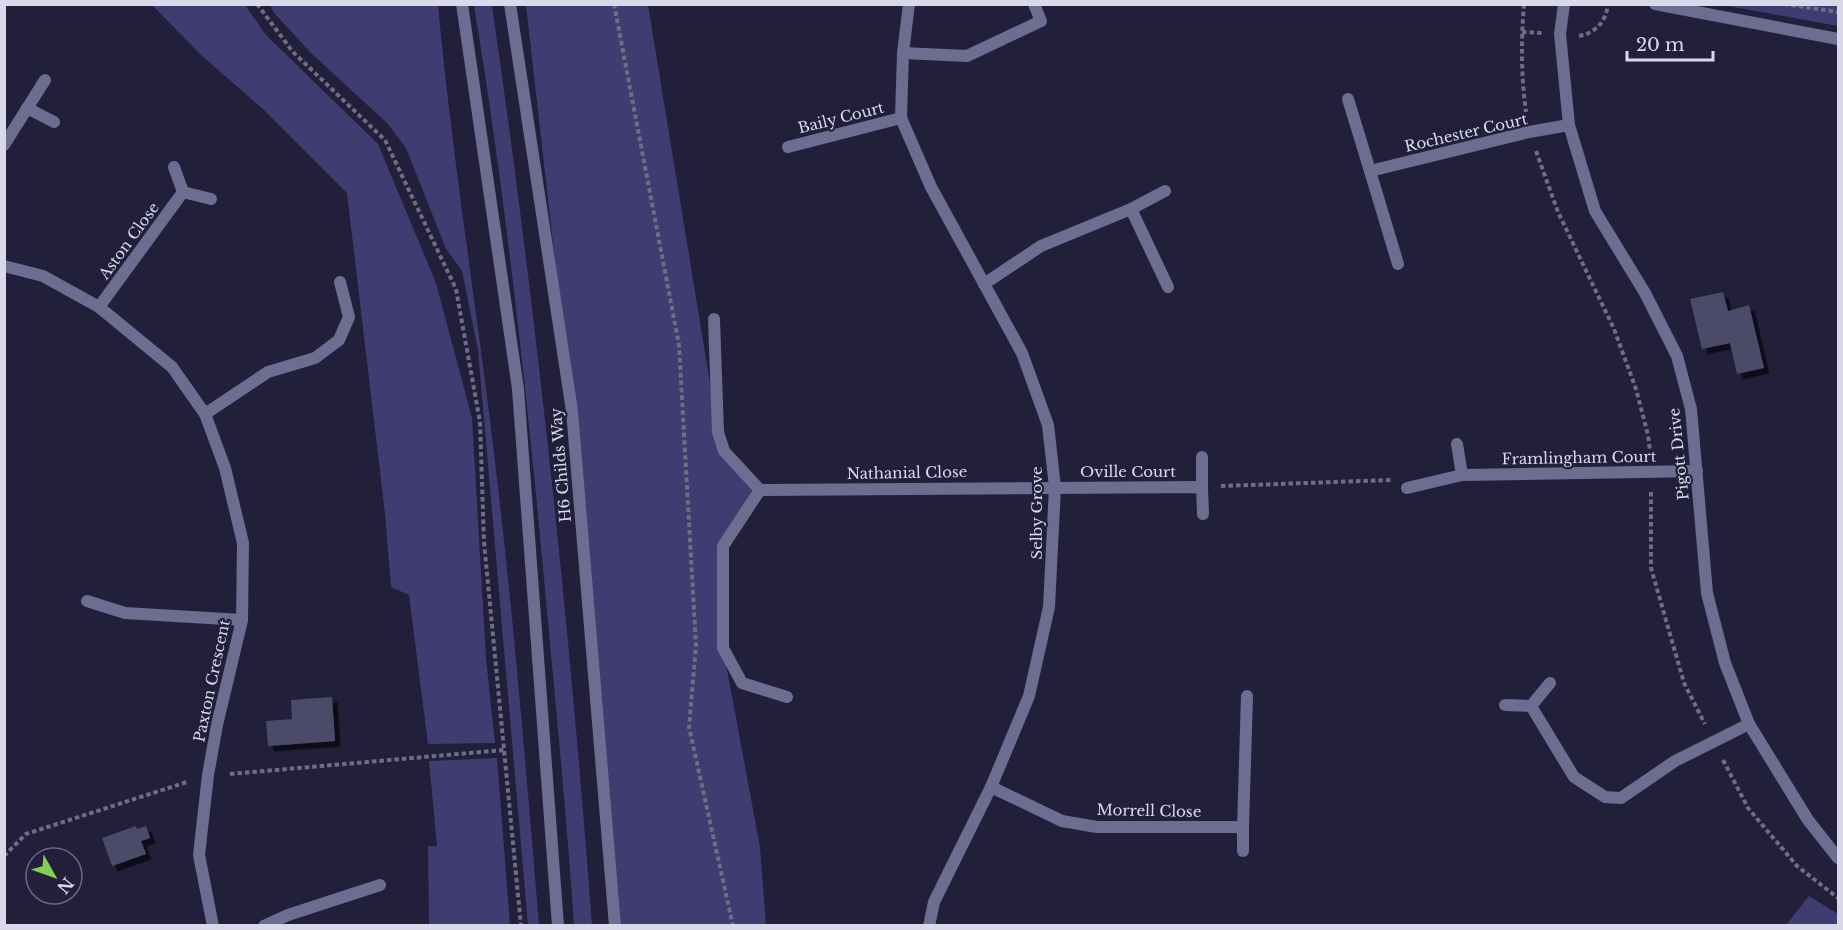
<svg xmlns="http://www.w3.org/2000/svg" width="1843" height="930" font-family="'Libre Baskerville',serif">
  <defs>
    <filter id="shadow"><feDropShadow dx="5.5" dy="5.5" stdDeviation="0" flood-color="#0009"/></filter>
  </defs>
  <rect width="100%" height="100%" fill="#211f3a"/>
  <g fill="#403b71">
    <polygon points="152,5 245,5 266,35 378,144 436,283 472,418 486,658 495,743 428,744 409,595 391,587 385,514 347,193 264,110 201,55"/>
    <path d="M270,5H438C452,155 476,303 494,453C513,610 526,768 539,925H528L478,350L462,271L446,249L406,148L388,124L311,53L275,14Z"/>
    <path d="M474,5H492C536,310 569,617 592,925H574C565,795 552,666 540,536C523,358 503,181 474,5Z"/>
    <polygon points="526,5 648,5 718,432 724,451 760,490 723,546 723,648 760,847 766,925 615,925 572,411"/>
    <polygon points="1723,5 1838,5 1838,26"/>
    <polygon points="497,758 510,925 429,925 428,846 437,846 429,761"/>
    <polygon points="1809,896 1838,914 1838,925 1786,925"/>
  </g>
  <g fill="#4c4b69" filter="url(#shadow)">
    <polygon points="1723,292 1728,311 1749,305 1764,368 1737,374 1730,343 1702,349 1690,299"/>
    <polygon points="332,697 335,741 268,746 266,721 292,719 291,700"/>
    <polygon points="136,826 137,829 146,826 150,838 141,841 146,854 112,866 102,838"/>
  </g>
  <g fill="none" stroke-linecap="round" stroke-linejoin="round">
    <g stroke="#6e6d84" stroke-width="4" stroke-dasharray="4.5 3" stroke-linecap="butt">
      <polyline points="257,4 293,52 385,140 456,289 480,422 484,542 521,926"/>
      <polyline points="614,4 679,345 696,646 689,727 733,926"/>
      <path d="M1524,4C1521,41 1521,76 1526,112"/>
      <polyline points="1784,4 1838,12"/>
      <polyline points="1522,32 1542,33"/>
      <path d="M1579,36C1596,33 1606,21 1608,4"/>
      <polyline points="1536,151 1558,212 1614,329 1636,389 1648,435 1650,451"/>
      <polyline points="1221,486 1391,480"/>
      <polyline points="1651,492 1651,568 1684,683 1705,724"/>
      <polyline points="1723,760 1748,808 1797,866 1838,898"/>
      <polyline points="230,774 504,750"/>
      <polyline points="4,856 26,834 187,782"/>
    </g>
    <g stroke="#6d6d92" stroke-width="12">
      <polyline points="205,414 268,372 315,358 339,340 349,317 340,282"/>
      <polyline points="87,601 125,613 242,620"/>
      <polyline points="264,926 288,915 380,885"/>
    </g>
    <g stroke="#6d6d92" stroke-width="12">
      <polyline points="909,4 903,53 901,118 931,187 1022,353 1048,425 1055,487 1049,607 1029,696 991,787 934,902 929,926"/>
      <polyline points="1564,4 1560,34 1569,125 1595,211 1645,293 1677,356 1691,409 1707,593 1725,663 1749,724 1808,820 1838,858"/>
      <polyline points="1655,4 1838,39"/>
      <polyline points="903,53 967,56 1041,21 1034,4"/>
      <polyline points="1348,99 1370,171"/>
      <polyline points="27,108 54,122"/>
      <polyline points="4,145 45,80"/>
      <polyline points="788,147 901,118"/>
      <polyline points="183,192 211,199"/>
      <polyline points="1131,209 1168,287"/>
      <polyline points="1398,264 1370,171 1529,132 1569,125"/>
      <polyline points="4,266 43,276 99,307 172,367 205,414 225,468 243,543 242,620 217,725 208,775 199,855 213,926"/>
      <polyline points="984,284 1041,246 1131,209 1165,191"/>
      <polyline points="99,307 183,192 174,167"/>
      <polyline points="714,319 718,432 724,451 760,490"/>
      <polyline points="1457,444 1462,475"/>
      <polyline points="1202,457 1202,487"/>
      <polyline points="1407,488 1462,475 1697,471"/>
      <polyline points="787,697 742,683 723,648 723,546 760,490 1202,487 1203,514"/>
      <polyline points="1505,705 1531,706 1574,777 1605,797 1621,798 1675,761 1749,724"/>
      <polyline points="1531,706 1550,683"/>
      <polyline points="991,787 1062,821 1097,827 1243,827 1247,696"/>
      <polyline points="1243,851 1243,827"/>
    </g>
    <g stroke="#6d6d92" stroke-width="12">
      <polyline points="462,4 518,389 558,926"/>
      <polyline points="510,4 572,411 615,926"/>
    </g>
  </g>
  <g text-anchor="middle" stroke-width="4.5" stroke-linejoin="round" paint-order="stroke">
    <g font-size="15" fill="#d9d9eb" stroke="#211f3a">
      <text transform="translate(841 118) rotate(-14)" y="5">Baily Court</text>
      <text transform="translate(1466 133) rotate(-13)" y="5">Rochester Court</text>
      <text transform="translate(129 241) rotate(-54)" y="5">Aston Close</text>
      <text transform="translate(1679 454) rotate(-96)" y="5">Pigott Drive</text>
      <text transform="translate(1579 458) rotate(-1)" y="5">Framlingham Court</text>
      <text transform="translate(561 465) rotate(-95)" y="5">H6 Childs Way</text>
      <text x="1128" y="477">Oville Court</text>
      <text transform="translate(907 473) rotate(-1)" y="5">Nathanial Close</text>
      <text transform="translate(1037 513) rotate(-90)" y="5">Selby Grove</text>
      <text transform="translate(212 681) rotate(-78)" y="5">Paxton Crescent</text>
      <text transform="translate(1149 811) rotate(1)" y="5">Morrell Close</text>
    </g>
  </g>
  <rect width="1843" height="930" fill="none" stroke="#d9d9eb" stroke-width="12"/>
  <g transform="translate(54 876) rotate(130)"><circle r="28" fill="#211f3a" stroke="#6b6981" stroke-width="1.5"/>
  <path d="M0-4.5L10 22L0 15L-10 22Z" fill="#81d050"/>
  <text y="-9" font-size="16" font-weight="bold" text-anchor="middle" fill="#d9d9eb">N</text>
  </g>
  <path d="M1627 51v9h86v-9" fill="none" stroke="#d9d9eb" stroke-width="3"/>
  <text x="1636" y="51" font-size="18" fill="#d9d9eb" stroke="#211f3a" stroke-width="4.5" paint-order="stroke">20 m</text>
</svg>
